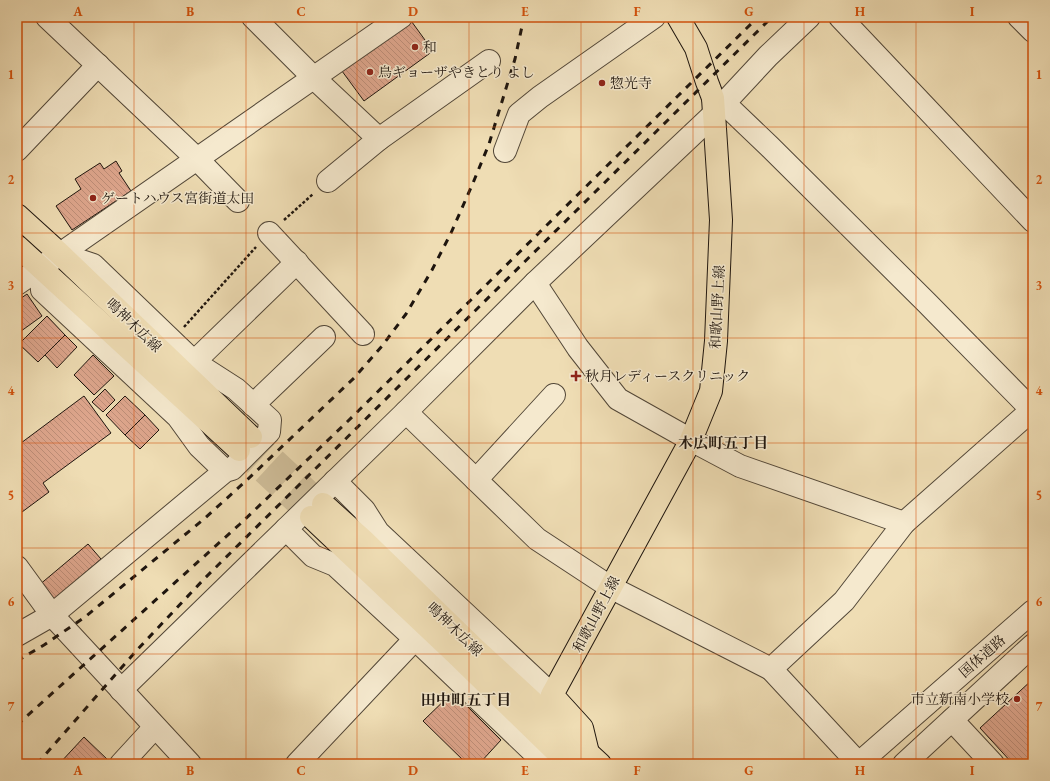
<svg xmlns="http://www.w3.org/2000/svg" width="1050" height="781" font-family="'EB Garamond','Noto Serif JP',serif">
  <defs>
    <pattern id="building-back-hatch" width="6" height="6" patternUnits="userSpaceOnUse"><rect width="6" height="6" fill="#dea68d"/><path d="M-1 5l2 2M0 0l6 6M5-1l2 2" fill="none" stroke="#be8e78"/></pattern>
  </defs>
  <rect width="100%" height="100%" fill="#efddb4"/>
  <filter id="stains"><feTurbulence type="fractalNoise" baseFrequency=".005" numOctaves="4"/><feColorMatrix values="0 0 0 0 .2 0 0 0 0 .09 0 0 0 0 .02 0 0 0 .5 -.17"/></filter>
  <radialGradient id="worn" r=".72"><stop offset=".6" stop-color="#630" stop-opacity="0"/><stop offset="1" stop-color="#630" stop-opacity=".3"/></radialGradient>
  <g fill="url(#building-back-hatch)" stroke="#1e150e">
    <polygon points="370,17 383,17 374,23"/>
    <polygon points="475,17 483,17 478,21"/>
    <polygon points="409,18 433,51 364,101 339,67"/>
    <polygon points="116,161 122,171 119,173 131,191 72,230 56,206 81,189 75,179 100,163 104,169"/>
    <polygon points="27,294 42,316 17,334 17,301"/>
    <polygon points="47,316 65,335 38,362 19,344"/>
    <polygon points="65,335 77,347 57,368 45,355"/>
    <polygon points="93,355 114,376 94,395 74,375"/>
    <polygon points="105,389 115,400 103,412 92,402"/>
    <polygon points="84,396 111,433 43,483 49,492 22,512 17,506 17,446"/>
    <polygon points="125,396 145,415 125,435 106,415"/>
    <polygon points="145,415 159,430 140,449 125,435"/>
    <polygon points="88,544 101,559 51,602 38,586"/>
    <polygon points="1033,679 1033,763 1032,764 1013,764 980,728"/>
    <polygon points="453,692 501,740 479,764 467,764 423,721"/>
    <polygon points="84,737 109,761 105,764 59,764"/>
  </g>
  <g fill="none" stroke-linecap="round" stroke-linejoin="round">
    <g stroke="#d0bf9b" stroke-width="22" stroke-dasharray="22 11" stroke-linecap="butt">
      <polyline points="251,437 323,504"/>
      <polyline points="239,450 311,517"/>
    </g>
    <defs>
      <g id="minor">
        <polyline points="47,17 197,159 238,201"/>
        <polyline points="253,17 314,78 379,139"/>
        <polyline points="809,17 768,56 714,114 535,283 578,348 618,399 691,440 740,466 904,523"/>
        <polyline points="840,17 1033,221"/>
        <polyline points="1019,17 1033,31"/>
        <polyline points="713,98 724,103 769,146 927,303 1033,411"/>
        <polyline points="17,150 98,65"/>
        <polyline points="505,151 519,114 540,97 654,17"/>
        <polyline points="328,181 379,139 489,61"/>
        <polyline points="269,233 363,334"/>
        <polyline points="41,268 42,290 178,417 199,446 225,471"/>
        <polyline points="17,284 401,17"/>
        <polyline points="194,362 297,262"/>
        <polyline points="253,405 324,337"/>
        <polyline points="406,412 537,539 610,587 771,669 844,601 904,523 1033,409"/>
        <polyline points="476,480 554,395"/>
        <polyline points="335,481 364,510 378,532 552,695"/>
        <polyline points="286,529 406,412 535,283"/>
        <polyline points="17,567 52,615 190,764"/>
        <polyline points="17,635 52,615 225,471 232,469 269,432 270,420 236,389 194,362 93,265 60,254"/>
        <polyline points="771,669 859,764"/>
        <polyline points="121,690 286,529 313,556 335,565 415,639 546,764"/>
        <polyline points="952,720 993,764"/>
        <polyline points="121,764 155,727"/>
        <polyline points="297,764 415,639"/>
        <polyline points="858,764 1033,611"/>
        <polyline points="904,764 1033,645"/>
      </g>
      <g id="major">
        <polyline points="17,215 60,254 251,437"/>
        <polyline points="17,246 239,450"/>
        <polyline points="323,504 363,540 471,645 600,764"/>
        <polyline points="311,517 456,654 569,764"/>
        <polyline points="588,753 582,728 552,695 691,440 711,391 716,341 721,220 713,98 707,82 696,48 678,17"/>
      </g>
    </defs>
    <use href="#minor" stroke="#524738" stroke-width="24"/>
    <use href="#major" stroke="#1e150e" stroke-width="24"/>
    <g stroke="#1e150e" stroke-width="2.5" stroke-dasharray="3 2" stroke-linecap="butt">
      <polyline points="284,220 313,194"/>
      <polyline points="184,327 256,247"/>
    </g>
    <use href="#minor" stroke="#f5e9ce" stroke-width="22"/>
    <use href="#major" stroke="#efddb4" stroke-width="22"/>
    <g stroke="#1e150e" stroke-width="3" stroke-dasharray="7 7" stroke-linecap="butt">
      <polyline points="17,661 44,645 85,617 204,519 248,479 354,378 382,346 406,314 432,270 451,233 473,183 489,144 515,59 524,17"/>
      <polyline points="17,725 240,524 347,422 758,17"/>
      <polyline points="37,764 137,650 205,578 772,17"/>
    </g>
  </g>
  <path fill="none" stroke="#d4520c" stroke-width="1" stroke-opacity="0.55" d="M134,17V764M246,17V764M357,17V764M469,17V764M581,17V764M693,17V764M804,17V764M916,17V764M17,127H1033M17,233H1033M17,338H1033M17,443H1033M17,548H1033M17,654H1033"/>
  <g fill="#8f2418" stroke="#f5e9ce" stroke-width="1.5">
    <circle cx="415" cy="47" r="4"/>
    <circle cx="370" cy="72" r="4"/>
    <circle cx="602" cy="83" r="4"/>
    <circle cx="93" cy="198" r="4"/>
    <path d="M574 370h4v4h4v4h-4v4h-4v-4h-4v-4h4z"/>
    <circle cx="1017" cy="699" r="4"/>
  </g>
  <g text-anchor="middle" stroke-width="3" stroke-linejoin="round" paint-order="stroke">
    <g font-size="14" fill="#1e150e" stroke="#f5e9ce" text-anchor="start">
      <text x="423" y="52">和</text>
      <text x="378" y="77">鳥ギョーザやきとり よし</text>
      <text x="610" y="88">惣光寺</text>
      <text x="101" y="203">ゲートハウス宮街道太田</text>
      <text x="585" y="381">秋月レディースクリニック</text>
      <text x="1009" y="704" text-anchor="end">市立新南小学校</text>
    </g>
    <g font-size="14" fill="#1e150e" stroke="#f5e9ce">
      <text transform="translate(717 307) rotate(-87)" y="5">和歌山野上線</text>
      <text transform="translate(134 325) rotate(44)" y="5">鳴神木広線</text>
      <text transform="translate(596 614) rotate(-62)" y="5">和歌山野上線</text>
      <text transform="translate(455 629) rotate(44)" y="5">鳴神木広線</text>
      <text transform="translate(982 656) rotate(-41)" y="5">国体道路</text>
    </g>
    <g font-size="15" font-weight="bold" fill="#1e150e" stroke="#f5e9ce">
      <text x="723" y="448">木広町五丁目</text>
      <text x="466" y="705">田中町五丁目</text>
    </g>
  </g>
  <rect width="1050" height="781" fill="none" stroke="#efddb4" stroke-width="44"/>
  <rect x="22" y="22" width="1006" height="737" fill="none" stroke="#d4520c" stroke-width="1.5"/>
  <g font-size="13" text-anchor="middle" font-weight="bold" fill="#d4520c">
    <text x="78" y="16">A</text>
    <text x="190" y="16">B</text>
    <text x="301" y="16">C</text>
    <text x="413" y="16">D</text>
    <text x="525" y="16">E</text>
    <text x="637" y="16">F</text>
    <text x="749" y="16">G</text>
    <text x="860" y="16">H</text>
    <text x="972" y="16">I</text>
    <text x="11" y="79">1</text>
    <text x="1039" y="79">1</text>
    <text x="11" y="184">2</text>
    <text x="1039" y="184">2</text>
    <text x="11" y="290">3</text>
    <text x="1039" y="290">3</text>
    <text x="11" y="395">4</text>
    <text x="1039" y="395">4</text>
    <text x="11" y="500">5</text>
    <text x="1039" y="500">5</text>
    <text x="11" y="606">6</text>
    <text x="1039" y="606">6</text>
    <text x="11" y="711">7</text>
    <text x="1039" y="711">7</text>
    <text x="78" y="775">A</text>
    <text x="190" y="775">B</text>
    <text x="301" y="775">C</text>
    <text x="413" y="775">D</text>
    <text x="525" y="775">E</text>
    <text x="637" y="775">F</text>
    <text x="749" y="775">G</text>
    <text x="860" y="775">H</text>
    <text x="972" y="775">I</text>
  </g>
  <rect width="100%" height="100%" filter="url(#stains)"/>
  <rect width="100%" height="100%" fill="url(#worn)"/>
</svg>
